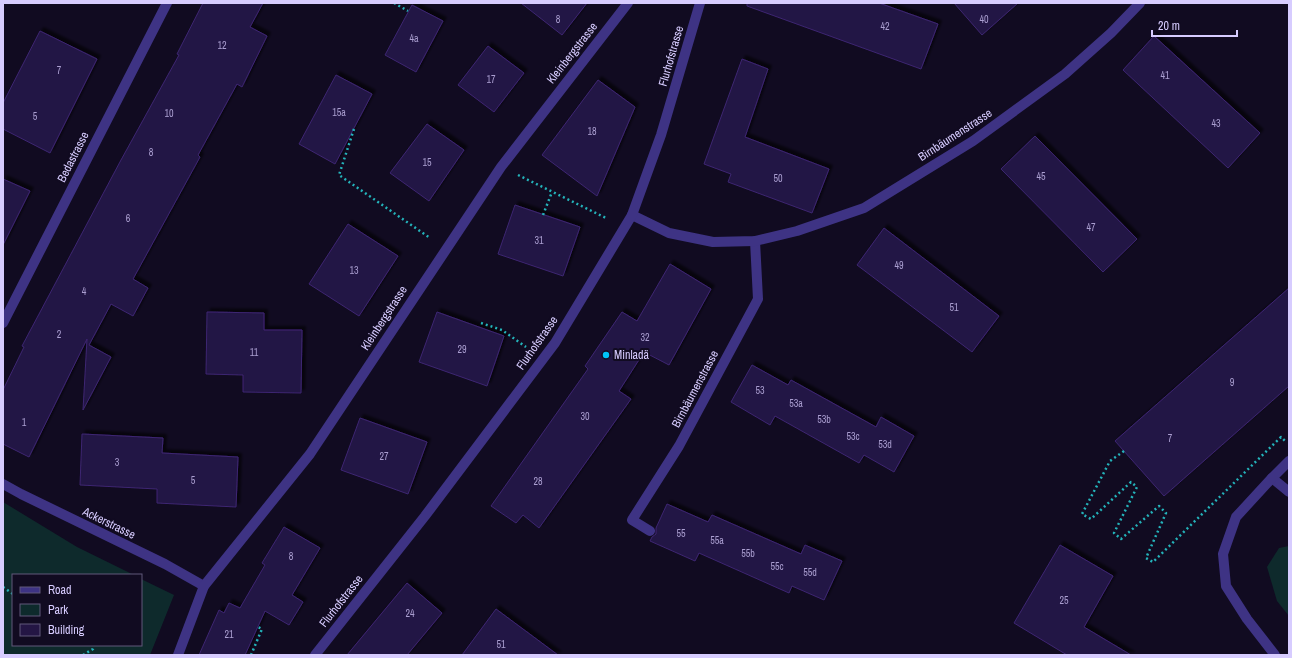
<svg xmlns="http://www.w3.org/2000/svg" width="1292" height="658" font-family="'Archivo Narrow',sans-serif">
  <defs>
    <filter id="shadow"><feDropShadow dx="3.5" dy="-3.5" stdDeviation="1" flood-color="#0009"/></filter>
  </defs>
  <rect width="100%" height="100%" fill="#110b21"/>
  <g fill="#0e2a2c">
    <polygon points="3,502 77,547 134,575 13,575 13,645 141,645 141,579 174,595 150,655 3,655"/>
    <polygon points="1289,546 1289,616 1277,601 1267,567 1279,548"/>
  </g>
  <g fill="#241644" stroke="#3d2672" filter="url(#shadow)">
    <polygon points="203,3 263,3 250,27 267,36 242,87 237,84 198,155 200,157 133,279 148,288 133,316 111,304 89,345 111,357 83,410 87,339 29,457 3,444 3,390 24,347 22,346 121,160 179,55 177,54"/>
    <polygon points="521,3 587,3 562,35"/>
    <polygon points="747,3 879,3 938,24 921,69 747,6"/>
    <polygon points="954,3 1018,3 982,35"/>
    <polygon points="412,5 443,21 416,72 385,55"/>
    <polygon points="40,31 97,59 50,153 3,129 3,103"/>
    <polygon points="1154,36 1260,133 1228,168 1123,70"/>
    <polygon points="488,46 524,73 494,112 458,85"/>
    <polygon points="742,59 768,69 745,137 829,169 812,213 728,182 731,174 704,164"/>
    <polygon points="336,75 372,94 335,164 299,144"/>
    <polygon points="598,80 635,107 597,196 542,155"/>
    <polygon points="427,124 464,150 429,201 390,173"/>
    <polygon points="1035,136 1137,239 1103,272 1001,169"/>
    <polygon points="3,179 30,191 3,245"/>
    <polygon points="515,205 580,227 563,276 498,254"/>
    <polygon points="348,224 398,256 359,316 309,284"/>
    <polygon points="884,228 999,316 972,352 857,265"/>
    <polygon points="670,264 711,289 669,365 644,352 619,391 631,399 539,528 523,515 516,523 491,506 588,369 585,366 622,312 637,321"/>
    <polygon points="1289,288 1289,386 1164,496 1115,441"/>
    <polygon points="207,312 264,313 264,330 302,330 301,393 243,392 243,375 206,374"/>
    <polygon points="437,312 504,336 487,386 419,362"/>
    <polygon points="752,365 788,385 791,380 876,427 881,417 914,436 894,472 864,455 859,463 775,416 770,425 731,402"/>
    <polygon points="360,418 427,442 408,494 341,470"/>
    <polygon points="82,434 163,438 162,453 238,457 236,507 157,503 157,489 80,485"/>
    <polygon points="667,504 708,522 712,515 801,554 805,545 842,561 824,600 792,586 789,593 699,553 695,561 650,541 652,537 656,534 656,528"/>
    <polygon points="284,527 320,548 292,595 303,602 289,625 265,611 245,655 199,655 219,610 224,613 229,603 240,608 265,565 262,563"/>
    <polygon points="1060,545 1113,576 1084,627 1131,655 1067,655 1014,623"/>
    <polygon points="407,583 442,613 407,655 347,655"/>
    <polygon points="496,609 558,655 462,655"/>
  </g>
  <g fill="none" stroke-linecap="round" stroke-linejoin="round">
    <g stroke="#24b3ba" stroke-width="2.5" stroke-dasharray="2 3" stroke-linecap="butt">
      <polyline points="394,3 408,11"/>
      <polyline points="354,129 339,175 430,238"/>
      <polyline points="518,175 606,218"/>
      <polyline points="543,215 552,192"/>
      <polyline points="481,323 502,330 526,347"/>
      <polyline points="1124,451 1110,461 1082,514 1091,519 1131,482 1137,487 1114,533 1121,539 1159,506 1166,513 1146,558 1153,562 1281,437 1286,442"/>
      <polyline points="3,587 13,594"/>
      <polyline points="83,655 93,649 94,645"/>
      <polyline points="251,655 262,629 258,627"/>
    </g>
    <g stroke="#3e3384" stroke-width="10">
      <polyline points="1272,478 1289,492"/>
      <polyline points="650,531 632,520 679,446 758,299 755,241"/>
    </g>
    <g stroke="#3e3384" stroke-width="10">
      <polyline points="632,215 669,233 713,242 755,241 797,231 864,208 973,141 1065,74 1111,33 1140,3"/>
      <polyline points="3,323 167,3"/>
      <polyline points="3,484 21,494 165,564 204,586"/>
      <polyline points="178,655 204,586 310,454 501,167 628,3"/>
      <polyline points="315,655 425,516 555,343 632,215 661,135 700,3"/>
      <polyline points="1275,655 1247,619 1226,586 1223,554 1236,517 1272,478 1289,461"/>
    </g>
  </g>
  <circle fill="#00c3f7" stroke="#110b21" stroke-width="1.5" cx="606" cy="355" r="4"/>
  <g text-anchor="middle" stroke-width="4" stroke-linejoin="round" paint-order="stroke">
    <g font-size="10" fill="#aa9ed0">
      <text x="558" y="23">8</text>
      <text x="984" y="23">40</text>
      <text x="885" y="30">42</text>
      <text x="414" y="42">4a</text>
      <text x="222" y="49">12</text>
      <text x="59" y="74">7</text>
      <text x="1165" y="79">41</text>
      <text x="491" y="83">17</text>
      <text x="339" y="116">15a</text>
      <text x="169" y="117">10</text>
      <text x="35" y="120">5</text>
      <text x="1216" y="127">43</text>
      <text x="592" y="135">18</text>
      <text x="151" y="156">8</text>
      <text x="427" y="166">15</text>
      <text x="1041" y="180">45</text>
      <text x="778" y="182">50</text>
      <text x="128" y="222">6</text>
      <text x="1091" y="231">47</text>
      <text x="539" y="244">31</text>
      <text x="899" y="269">49</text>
      <text x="354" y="274">13</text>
      <text x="84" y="295">4</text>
      <text x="954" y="311">51</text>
      <text x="59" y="338">2</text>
      <text x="645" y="341">32</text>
      <text x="462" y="353">29</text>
      <text x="254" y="356">11</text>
      <text x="1232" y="386">9</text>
      <text x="760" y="394">53</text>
      <text x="796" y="407">53a</text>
      <text x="585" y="420">30</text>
      <text x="824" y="423">53b</text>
      <text x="24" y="426">1</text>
      <text x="853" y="440">53c</text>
      <text x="1170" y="442">7</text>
      <text x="885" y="448">53d</text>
      <text x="384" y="460">27</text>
      <text x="117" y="466">3</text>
      <text x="193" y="484">5</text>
      <text x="538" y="485">28</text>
      <text x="681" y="537">55</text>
      <text x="717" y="544">55a</text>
      <text x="748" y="557">55b</text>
      <text x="291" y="560">8</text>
      <text x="777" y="570">55c</text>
      <text x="810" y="576">55d</text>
      <text x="1064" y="604">25</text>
      <text x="410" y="617">24</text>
      <text x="229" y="638">21</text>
      <text x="501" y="648">51</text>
    </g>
    <g font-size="12" fill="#d7ccff" stroke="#110b21">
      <text transform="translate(572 53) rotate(-52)" y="4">Kleinbergstrasse</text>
      <text transform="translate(671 56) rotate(-74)" y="4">Flurhofstrasse</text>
      <text transform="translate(955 135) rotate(-33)" y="4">Birnbäumenstrasse</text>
      <text transform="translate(73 157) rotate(-63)" y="4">Bedastrasse</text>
      <text transform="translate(384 318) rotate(-57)" y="4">Kleinbergstrasse</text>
      <text transform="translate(537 343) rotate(-55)" y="4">Flurhofstrasse</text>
      <text transform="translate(695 389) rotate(-62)" y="4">Birnbäumenstrasse</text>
      <text transform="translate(109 523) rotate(26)" y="4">Ackerstrasse</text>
      <text transform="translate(341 601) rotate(-52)" y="4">Flurhofstrasse</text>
    </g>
    <g font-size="12" fill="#d7ccff" stroke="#110b21" text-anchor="start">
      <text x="614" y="359">Minladä</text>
    </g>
  </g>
  <rect width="1292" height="658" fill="none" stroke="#d7ccff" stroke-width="8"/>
  <rect x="12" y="574" width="130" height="72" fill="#110b21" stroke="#60587a"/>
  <rect x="20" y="587" width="20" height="6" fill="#3e3384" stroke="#60587a"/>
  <text x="48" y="594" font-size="12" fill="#d7ccff">Road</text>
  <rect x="20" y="604" width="20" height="12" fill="#0e2a2c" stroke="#60587a"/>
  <text x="48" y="614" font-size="12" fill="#d7ccff">Park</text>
  <rect x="20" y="624" width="20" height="12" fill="#241644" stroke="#60587a"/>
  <text x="48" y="634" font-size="12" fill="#d7ccff">Building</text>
  <path d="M1152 30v6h85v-6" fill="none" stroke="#d7ccff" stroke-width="2"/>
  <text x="1158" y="30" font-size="12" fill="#d7ccff" stroke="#110b21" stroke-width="3" paint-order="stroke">20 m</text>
</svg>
